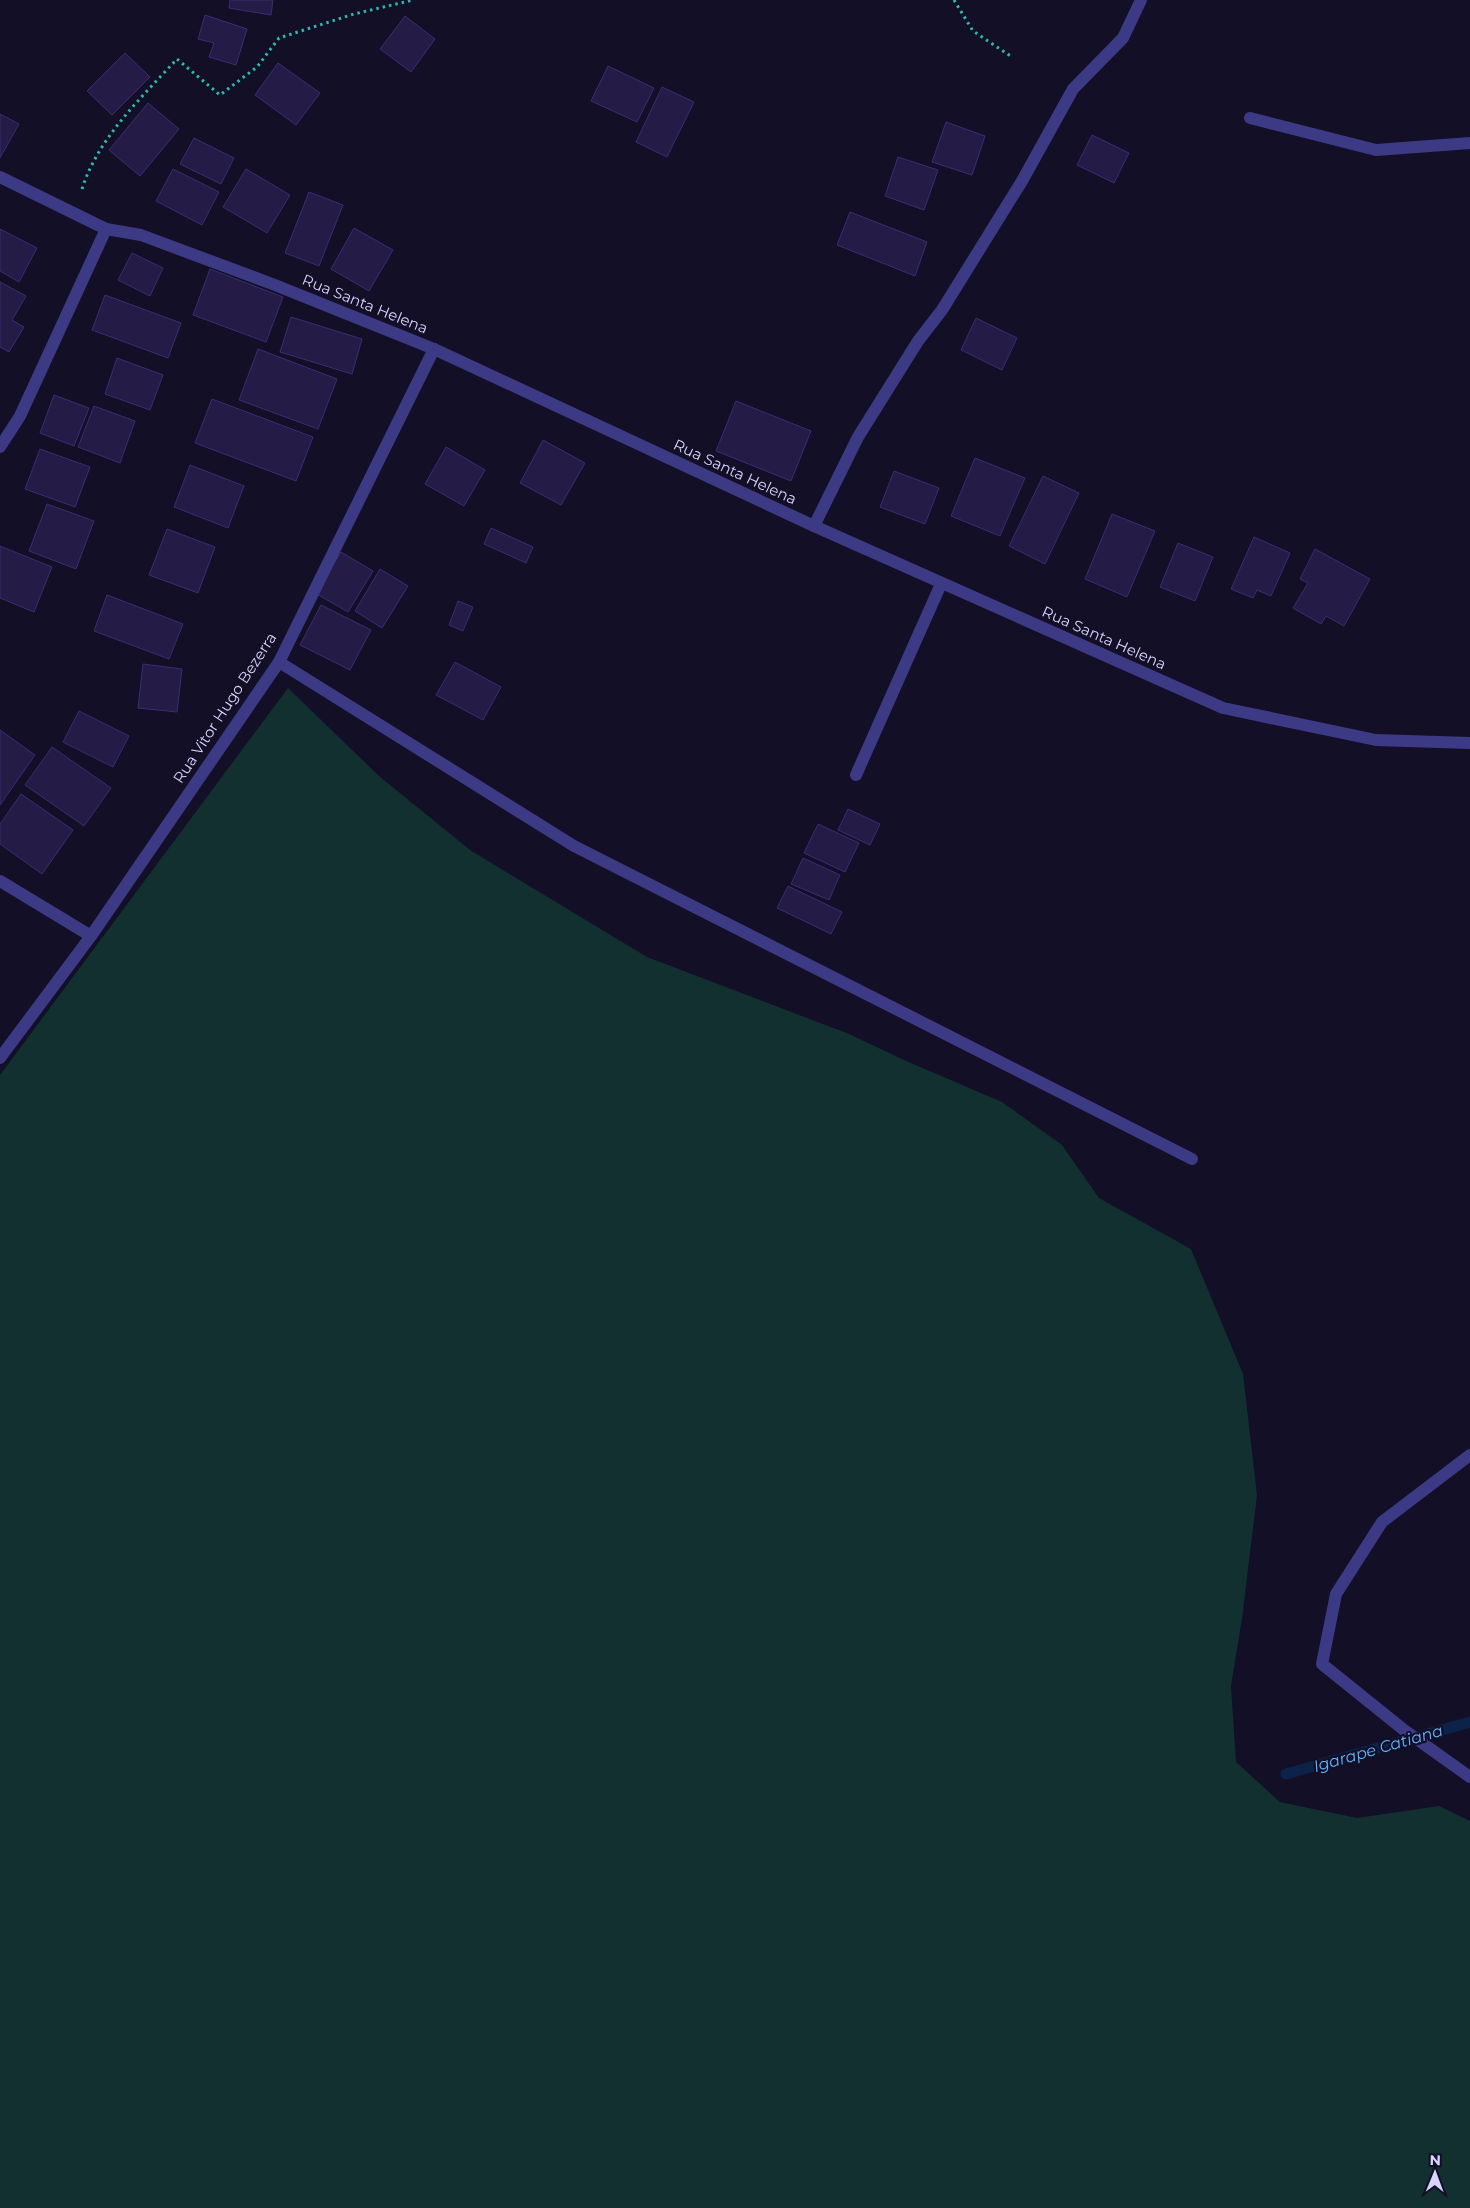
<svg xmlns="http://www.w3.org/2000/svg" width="1470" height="2208" font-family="Montserrat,sans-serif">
  <rect width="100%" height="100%" fill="#130f26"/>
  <polygon fill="#12302f" points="288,688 379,776 470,850 647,957 849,1034 904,1060 1002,1102 1062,1145 1099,1198 1191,1249 1243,1374 1257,1495 1242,1619 1231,1686 1236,1762 1280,1802 1357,1818 1439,1806 1470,1821 1470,2208 0,2208 0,1075"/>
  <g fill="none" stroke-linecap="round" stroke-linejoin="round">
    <polyline stroke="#0c2248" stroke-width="11" points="1286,1774 1470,1722"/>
  </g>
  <g fill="#241b47" stroke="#3b2d73">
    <polygon points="230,0 273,0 271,15 229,8"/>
    <polygon points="205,15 247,29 236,65 209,57 214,43 198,39"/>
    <polygon points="405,16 435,39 411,72 380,49"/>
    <polygon points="125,53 150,77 112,115 87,91"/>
    <polygon points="278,63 320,93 296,125 255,95"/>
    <polygon points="608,66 654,88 637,122 591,101"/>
    <polygon points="662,87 694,102 667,157 636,142"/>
    <polygon points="148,103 179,129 140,176 109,150"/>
    <polygon points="0,114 19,124 0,158"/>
    <polygon points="946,122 985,136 972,175 932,162"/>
    <polygon points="1092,135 1129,153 1114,183 1077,165"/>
    <polygon points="194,138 234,158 221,184 180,164"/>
    <polygon points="898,157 938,170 924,210 885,196"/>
    <polygon points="173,169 219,192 202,225 156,201"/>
    <polygon points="246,169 290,195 267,233 223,207"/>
    <polygon points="309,192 343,205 319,266 285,253"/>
    <polygon points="850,212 927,242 915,276 837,245"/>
    <polygon points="354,228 393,250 369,291 331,269"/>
    <polygon points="0,229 37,248 19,282 0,271"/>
    <polygon points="132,253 163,268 150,296 118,280"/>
    <polygon points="210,269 283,297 266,342 193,315"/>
    <polygon points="0,282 26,296 12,320 24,327 9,352 0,347"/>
    <polygon points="105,295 181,323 168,358 92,330"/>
    <polygon points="291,317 362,339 352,374 280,352"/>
    <polygon points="976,318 1017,338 1002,370 961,350"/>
    <polygon points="258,349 337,379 318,429 239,400"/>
    <polygon points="117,358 163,375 150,410 105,394"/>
    <polygon points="54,395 89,408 74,446 40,433"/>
    <polygon points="212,399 313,437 296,481 195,443"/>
    <polygon points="736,401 811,431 791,481 716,451"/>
    <polygon points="94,406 135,421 120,463 78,447"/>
    <polygon points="543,440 585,463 561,505 520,483"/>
    <polygon points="446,447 485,470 464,506 425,484"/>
    <polygon points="40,449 90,467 75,507 25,489"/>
    <polygon points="975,458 1025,478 1000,536 951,516"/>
    <polygon points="190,465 244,486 228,528 174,507"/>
    <polygon points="894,471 939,488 925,524 880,507"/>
    <polygon points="1043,476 1079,493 1045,564 1009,546"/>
    <polygon points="47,504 94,521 76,569 29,551"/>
    <polygon points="1112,514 1155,531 1127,597 1085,579"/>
    <polygon points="491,528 533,547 526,563 484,544"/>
    <polygon points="167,529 215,547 198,593 149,575"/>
    <polygon points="1254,537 1290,553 1271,596 1257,590 1253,598 1231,589"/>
    <polygon points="1178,543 1213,557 1195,601 1160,587"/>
    <polygon points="0,546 52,567 34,612 0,598"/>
    <polygon points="1315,549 1370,579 1344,626 1326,616 1321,624 1293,608 1308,583 1300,579"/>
    <polygon points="341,552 373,571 348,612 315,593"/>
    <polygon points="380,569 408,586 382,628 355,611"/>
    <polygon points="107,595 183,624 169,659 94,631"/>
    <polygon points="458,601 473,607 463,631 449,625"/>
    <polygon points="321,605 371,630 350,670 300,645"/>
    <polygon points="455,662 501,687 483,720 436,695"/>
    <polygon points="143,664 182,669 177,712 138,708"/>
    <polygon points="79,711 129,736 113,767 63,742"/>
    <polygon points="0,730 35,755 0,805"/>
    <polygon points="52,747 111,788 84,826 25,785"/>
    <polygon points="21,794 73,830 42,874 0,844 0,824"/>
    <polygon points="848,809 880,824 870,845 838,830"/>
    <polygon points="818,824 859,843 845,872 804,853"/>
    <polygon points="803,858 840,875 829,900 791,884"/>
    <polygon points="788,886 842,912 831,934 777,908"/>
  </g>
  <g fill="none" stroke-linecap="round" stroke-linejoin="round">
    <g stroke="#2fb8b0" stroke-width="3" stroke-dasharray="2.5 4" stroke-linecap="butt">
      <polyline points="954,0 973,31 1012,57"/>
      <path d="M82,189C98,138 141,98 177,59L220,95L257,67L279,38L354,14L413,0"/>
    </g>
    <g stroke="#3d3a85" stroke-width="12">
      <polyline points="1250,118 1376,150 1470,143"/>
      <polyline points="856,775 941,584"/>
    </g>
    <g stroke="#3d3a85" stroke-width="12">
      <polyline points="0,177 106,229 141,235 275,285 434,349 814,526 1223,708 1376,740 1470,743"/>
      <polyline points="0,447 20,416 106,229"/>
      <polyline points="814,526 858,437 918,341 942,310 1022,181 1073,89 1123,38 1141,0"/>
      <polyline points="279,662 574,846 1192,1159"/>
      <polyline points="0,881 91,936"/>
      <polyline points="0,1058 91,936 279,662 434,349"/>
      <polyline points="1470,1455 1382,1522 1336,1594 1322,1664 1404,1730 1470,1777"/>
    </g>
  </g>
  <g text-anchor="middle" stroke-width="4.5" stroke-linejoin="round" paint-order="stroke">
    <g font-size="15" fill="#d9d4ff" stroke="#130f26">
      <text transform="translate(365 304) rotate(22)" y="5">Rua Santa Helena</text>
      <text transform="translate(735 472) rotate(25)" y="5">Rua Santa Helena</text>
      <text transform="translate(1104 638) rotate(24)" y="5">Rua Santa Helena</text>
      <text transform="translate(225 708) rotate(-57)" y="5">Rua Vitor Hugo Bezerra</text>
    </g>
    <g font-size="16" font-style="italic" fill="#62b6ff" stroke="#130f26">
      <text transform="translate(1378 1748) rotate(-16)" y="6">Igarape Catiana</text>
    </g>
  </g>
  <g transform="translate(1435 2173) rotate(1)" stroke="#130f26" stroke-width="4" paint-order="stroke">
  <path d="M0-4L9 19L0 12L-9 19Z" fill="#d9d4ff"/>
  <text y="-8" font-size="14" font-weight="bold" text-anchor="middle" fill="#d9d4ff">N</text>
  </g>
</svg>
